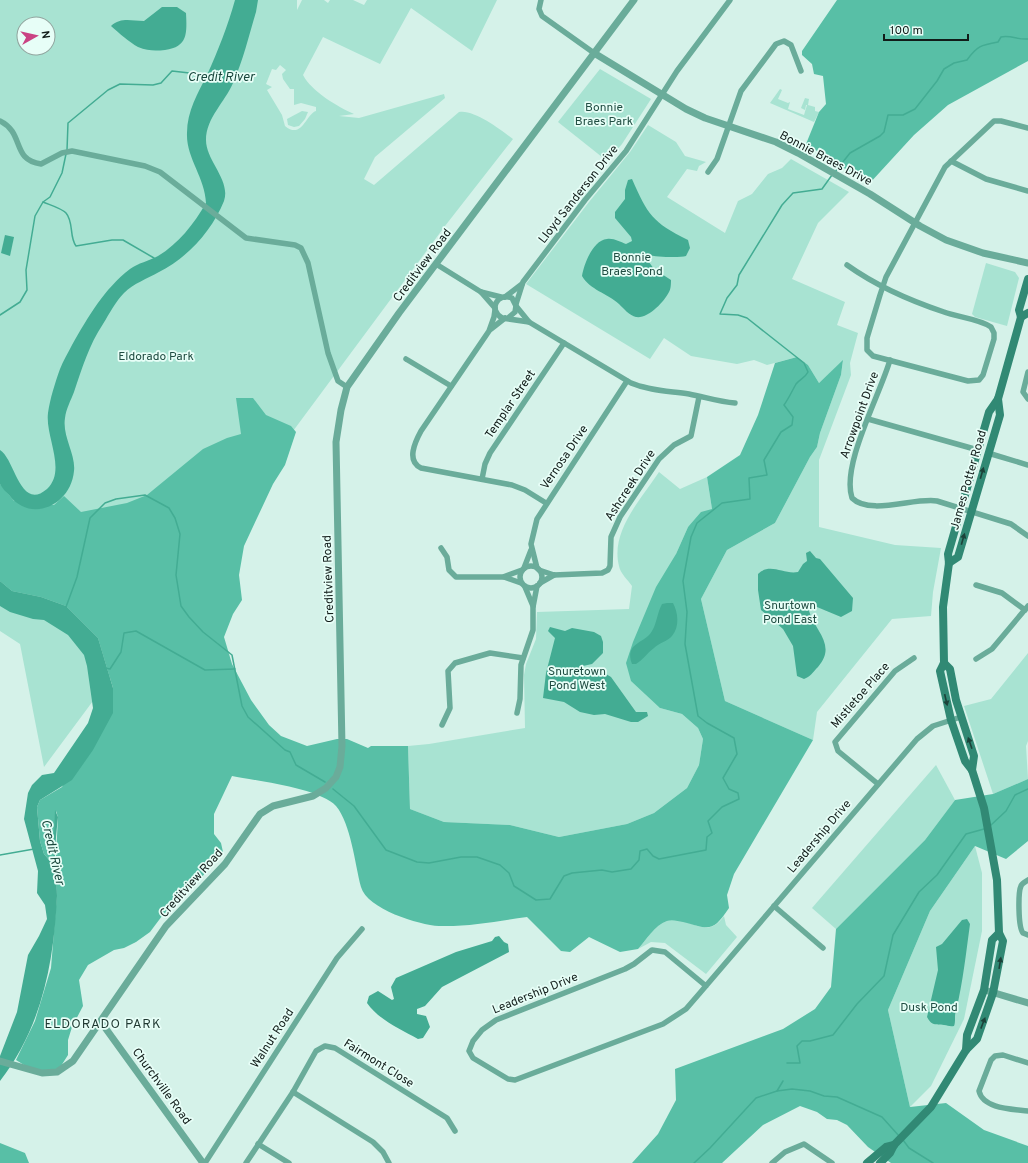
<svg xmlns="http://www.w3.org/2000/svg" width="1028" height="1163" font-family="Overpass,sans-serif">
  <rect width="100%" height="100%" fill="#d5f2e9"/>
  <g fill="#a8e3d2" fill-rule="evenodd">
    <path d="M0,0H297V10L302,0H324L328,3L330,0H353L364,5L367,0H497L472,51L411,8L380,64L323,37L303,75C311,91 338,107 354,114L339,116L359,118L444,94L445,98L375,157L364,179L374,185L459,112C474,109 501,130 513,139L445,226L44,767L20,644L0,631ZM24,24H48V48H24ZM280,65L286,70L282,74L283,79L290,89H294V105L301,103L316,107V111C306,114 302,140 285,126L282,115L267,90L272,87L266,84L272,69L276,70Z"/>
    <polygon points="600,69 651,99 622,144 607,161 558,122"/>
    <polygon points="780,89 782,90 778,99 788,103 790,102 788,109 804,115 807,105 806,105 805,110 801,108 805,98 809,99 808,105 815,107 815,111 819,112 814,122 770,103"/>
    <polygon points="302,111 308,112 305,119 299,126 294,127 288,125 287,119"/>
    <polygon points="648,125 676,142 685,156 706,162 699,166 697,171 687,169 667,197 725,233 738,201 752,194 768,174 782,168 791,159 849,192 818,223 792,279 845,302 837,325 858,333 850,363 851,375 819,460 819,527 895,545 941,548 933,592 931,616 892,619 817,712 813,740 725,701 701,599 727,550 775,523 810,457 817,447 820,433 841,375 843,361 819,383 808,365 797,357 767,365 754,360 737,364 691,356 664,338 650,359 526,284 589,202 630,152"/>
    <polygon points="986,263 1015,272 1019,278 1007,326 975,317 972,314"/>
    <path d="M659,472L680,489L707,477L712,509L688,527L676,554L660,708L682,714L698,728L703,739L699,765L687,788L654,813L627,824L559,837L510,825L444,822L410,809L408,746L429,744L525,728L524,675L526,664L536,639L537,612L629,609L632,586C628,580 620,573 619,566C610,531 642,498 659,472Z"/>
    <polygon points="1028,653 1028,741 1026,746 1028,779 993,794 964,706 991,699"/>
    <polygon points="936,765 955,800 925,840 836,929 812,908"/>
    <polygon points="975,846 982,873 982,931 964,1019 931,1086 910,1107 888,1010 930,911"/>
    <path d="M724,916L726,925L737,937L706,974L665,943L651,942L638,949C646,940 655,925 667,921C688,913 705,943 724,916Z"/>
  </g>
  <g fill="#58bfa6">
    <polygon points="837,0 1028,0 1028,61 948,105 914,135 869,184 806,144 819,112 826,104 823,76 814,74 812,64 802,55 802,51"/>
    <path d="M797,357L808,365L819,383L843,360L841,375L820,433L817,447L810,457L775,523L727,550L701,599L725,701L813,740L734,874L727,895L729,908C712,933 710,929 683,922C678,921 672,919 667,921C655,925 646,940 638,949L620,952L589,937L570,952L561,951L527,917C498,921 468,927 439,926C419,925 367,909 361,887C355,864 351,824 336,806C319,788 257,781 232,776L214,814V834L221,843L223,852L201,878L162,916L150,932L136,942L124,948L114,950L88,965L79,980L83,1006L72,1027L68,1040V1055L61,1066L48,1074L37,1073L16,1060L35,1021L51,968L57,894L55,874L58,817L56,811L53,857L50,861L44,854L40,841L37,807L40,800L62,787L113,688L98,638L66,606L41,597L12,591L0,581V484L14,501L54,505L64,496L81,512L127,503L147,495L203,449L227,438L241,434L236,398H253L266,415L291,426L296,432L285,465L273,484L244,546L239,575L242,600L233,614L224,637L232,664L251,700L269,725L281,736L307,746L337,739H347L368,748L371,746H408L410,809L444,822L510,825L559,837L627,824L654,813L687,788L699,765L703,739L698,728L682,714L660,708L631,681L626,663L633,642L656,587L676,554L688,527L701,512L712,509L707,477L740,455L758,415L775,363Z"/>
    <polygon points="1028,779 1028,841 1006,859 975,846 930,911 888,1010 910,1107 946,1103 984,1130 1028,1146 1028,1163 891,1163 868,1147 847,1125 837,1120 827,1119 817,1112 800,1106 763,1125 722,1163 632,1163 658,1134 676,1100 675,1069 783,1029 815,1009 831,987 836,929 925,840 955,800 993,794"/>
    <polygon points="0,1143 25,1153 29,1163 0,1163"/>
  </g>
  <g fill="#43ac93">
    <path d="M235,0H258L256,12C249,35 243,61 233,83C225,102 206,118 206,140C206,161 231,180 224,201C212,231 187,258 159,272C147,279 134,283 124,293C116,301 109,314 103,324C89,345 82,368 74,392C71,400 66,409 65,418C62,436 76,455 74,471C71,505 31,524 9,495C6,492 2,488 0,484C0,477 0,458 0,450C15,459 20,512 47,489C67,470 45,437 48,413C50,399 55,383 60,369C63,361 68,353 72,345C88,317 104,289 130,269C138,263 149,261 158,256C178,244 194,224 206,203C205,177 186,158 187,133C187,111 198,93 207,75C218,51 228,25 235,0Z"/>
    <path d="M162,7H177L186,13C187,33 188,47 165,50C155,51 148,51 138,47C129,42 119,33 111,26C121,17 131,21 144,21Z"/>
    <path d="M632,179C648,215 652,222 688,240L690,248L686,256C680,258 656,257 648,255L646,258L654,269L671,280C671,283 671,289 669,292C664,302 648,319 636,317C630,316 623,308 619,304C607,293 590,290 582,276C584,264 593,240 607,239C614,238 620,242 626,244L632,241L631,237L615,218V212L625,199V190L628,180Z"/>
    <polygon points="5,235 14,237 10,256 1,253"/>
    <path d="M810,551L816,558L820,559L853,598L852,611L841,617L817,607H811L809,611C815,631 837,645 818,667C813,672 810,677 804,679L797,676L793,646L783,629L761,610L758,590V574C770,562 784,575 798,572L803,564L807,561L806,553Z"/>
    <path d="M0,581L12,591L41,597L66,606L98,638L113,688V713L93,750L72,780L40,800L37,807L40,841L44,854L50,861L53,857L55,810L58,817C56,836 54,856 55,875C56,882 57,889 57,896C54,962 42,1027 0,1081V1056L17,1012L28,955L39,936L47,919L45,905L37,893L38,871L24,819L28,793L32,785L42,775L54,773L88,723L93,708L87,666L84,655L68,635L44,620L33,619L10,612L0,606Z"/>
    <path d="M667,603H673C678,612 680,627 672,636C668,641 659,643 654,648C647,653 643,660 636,664H632C624,642 645,644 652,631C657,623 657,613 662,604Z"/>
    <polygon points="550,627 565,631 572,628 594,632 601,636 603,642 603,653 592,664 583,666 583,671 601,671 611,677 636,712 647,712 648,716 638,722 631,722 605,714 594,715 580,712 564,702 543,698 546,673 555,638 548,631"/>
    <path d="M967,919L970,924C966,953 963,982 956,1011C954,1016 956,1021 954,1026C949,1027 948,1025 944,1025C935,1024 932,1026 927,1017L938,970L936,947L942,944L962,920Z"/>
    <path d="M499,936L504,942L508,944L509,952L442,987L425,1006L417,1009V1014L426,1016L430,1027L423,1038L418,1039C400,1029 379,1020 367,1003L369,996L378,991L392,1000L394,999L391,987L396,978L456,952L492,941L495,937Z"/>
  </g>
  <g fill="none" stroke-linecap="round" stroke-linejoin="round">
    <g stroke="#43ac93" stroke-width="1.5">
      <polyline points="67,150 68,123 108,90 120,84 153,85 161,83 172,71 207,75"/>
      <path d="M835,172L850,153L880,136L884,132L888,115H903L915,109L937,81L944,69L954,63L967,60C977,46 981,45 998,42L1001,37C1011,35 1018,40 1028,39"/>
      <path d="M43,202C50,205 61,208 66,213C74,222 69,237 76,246L112,240H123L154,258"/>
      <polyline points="0,315 20,302 27,290 26,270 35,216 43,202 50,197 62,173 66,154"/>
      <polyline points="66,607 77,577 90,518 105,503 116,499 145,495 169,508 175,518 180,534 176,575 181,606 189,617 203,632 232,655 242,706 248,717 285,750 290,752 296,765 325,782"/>
      <polyline points="105,668 110,669 121,652 124,633 136,631 205,670 235,669"/>
      <path d="M333,789L354,806L386,850L417,862L429,863L461,857H477L500,865L509,873L514,886L536,900L550,899L564,876L572,873L602,870L612,872L631,869L639,860L640,851L647,849L653,856L659,859L706,850L707,837L712,833L708,821L722,807L739,799L738,793L729,789L723,778L737,754L734,738L707,723L698,716L685,644L687,612L683,581L691,537L697,523L722,503L750,499L749,478L767,475L764,460L781,432L792,425L793,417L784,405C789,398 792,391 796,384C800,379 805,378 808,372L804,363L747,318L738,315L720,314L727,298L737,285L739,275L782,205L793,193L822,189L832,175"/>
      <polyline points="991,825 1006,811 1015,795 1028,789"/>
      <polyline points="0,855 34,849"/>
      <polyline points="787,1063 800,1063 797,1046 802,1041 810,1041 833,1035 857,1004 884,976 893,935 919,892 937,875 966,834 984,829"/>
      <polyline points="777,1091 783,1081"/>
      <polyline points="903,1140 909,1148 933,1163"/>
      <polyline points="694,1163 710,1148 756,1098 777,1091 792,1089 810,1091 824,1096 837,1097 882,1117 899,1136"/>
    </g>
    <g stroke="#6aac9a" stroke-width="5.5">
      <polyline points="541,0 539,9 542,16 594,53"/>
      <path d="M0,121C25,133 11,160 41,164L62,153L72,151L145,166L160,172L246,238L295,245L301,248L308,263L328,353L338,381L347,387"/>
      <polyline points="951,161 986,179 1028,191"/>
      <polyline points="708,172 717,159 741,91 776,44 784,41 791,45 801,71"/>
      <polyline points="436,264 481,292 501,297"/>
      <path d="M847,265C875,285 911,301 944,312C957,317 980,319 991,327L994,333V339L983,375L979,380L968,381L873,356L867,350V338L880,295C882,289 884,283 886,277L945,167L994,121H1001L1028,128"/>
      <polyline points="481,292 495,308"/>
      <polyline points="505,297 522,284"/>
      <polyline points="516,304 523,282 585,200 626,151 677,71 730,0"/>
      <path d="M516,306L529,322L631,383C650,391 670,391 689,394C705,397 719,402 735,403"/>
      <path d="M495,310L494,317L489,331L421,431C415,442 406,461 421,468L512,485L525,490L546,503"/>
      <path d="M508,318L515,312L516,306L512,298C497,292 488,310 502,318L529,322"/>
      <polyline points="491,329 505,318"/>
      <polyline points="406,359 451,386"/>
      <path d="M890,360C880,395 841,465 852,498C870,516 915,497 937,501L1011,524L1028,536"/>
      <polyline points="1028,372 1023,392 1028,399"/>
      <polyline points="868,419 978,450"/>
      <polyline points="988,453 1028,465"/>
      <polyline points="482,479 485,464 490,453 564,343"/>
      <polyline points="441,548 447,557 449,570 456,577 503,577 522,570"/>
      <circle cx="531" cy="577" r="11"/>
      <polyline points="524,568 531,550"/>
      <polyline points="537,568 531,544 537,519 627,381"/>
      <polyline points="539,570 554,575 602,573 608,570 610,566 611,537 620,517 659,459 674,445 691,436 699,397"/>
      <polyline points="504,577 521,583"/>
      <polyline points="540,583 554,575"/>
      <polyline points="976,585 1002,593 1025,610"/>
      <polyline points="525,587 533,606"/>
      <polyline points="976,659 992,649 1028,606"/>
      <polyline points="517,713 520,699 521,665 533,630 533,607 537,586"/>
      <polyline points="442,725 450,708 448,671 455,663 490,653 523,658"/>
      <polyline points="878,784 838,751 835,742 895,671 914,658"/>
      <path d="M1028,880C1025,882 1022,883 1021,886C1018,892 1018,927 1023,933L1028,935"/>
      <polyline points="774,906 823,948"/>
      <polyline points="706,986 665,952 652,950 634,964 625,969 496,1020 482,1030 473,1041 469,1051 473,1058 508,1079 515,1080 663,1024 686,1009 699,994 917,739 933,726 961,717"/>
      <path d="M1028,1063L1003,1055L995,1056L991,1060L979,1091C983,1109 1013,1109 1028,1111"/>
      <polyline points="293,1092 373,1142 383,1152 389,1163"/>
      <polyline points="258,1144 289,1163"/>
      <polyline points="205,1163 337,958 362,929"/>
      <polyline points="246,1163 293,1092 316,1051 325,1046 335,1048 447,1118 455,1131"/>
      <polyline points="772,1163 785,1152 804,1144 832,1163"/>
    </g>
    <g stroke="#6aac9a" stroke-width="7">
      <polyline points="594,53 686,109 705,118 776,142 798,153 870,194 920,226 946,240 983,253 1028,263"/>
      <polyline points="988,991 1028,1003"/>
      <polyline points="101,1022 203,1163"/>
      <polyline points="0,1061 42,1073 57,1072 73,1061 166,926 225,864 260,814 273,806 313,796 326,788 336,777 340,767 342,746 336,442 341,410 347,387 399,313 634,0"/>
    </g>
    <g stroke="#318974" stroke-width="8">
      <polyline points="1021,317 1028,313"/>
      <polyline points="949,563 958,557 1000,415 998,399"/>
      <polyline points="944,663 950,669 956,700 974,756 972,770"/>
      <polyline points="966,1050 967,1035 984,990 992,940 999,933"/>
      <polyline points="867,1163 886,1147 894,1145"/>
      <polyline points="880,1163 890,1153 894,1145 931,1107 966,1050 977,1039 993,993 1003,941 999,933 997,880 984,808 972,770 965,761 951,720 940,671 944,663 943,607 949,563 948,554 989,412 998,399 1021,317 1019,310 1028,279"/>
    </g>
  </g>
  <defs><path id="oneway-solid" d="M-6-.8H1V-3.2L6.5 0L1 3.2V.8H-6Z"/></defs>
  <g fill="#1c4239">
    <use href="#oneway-solid" transform="translate(982 473) rotate(-74)"/>
    <use href="#oneway-solid" transform="translate(963 539) rotate(-74)"/>
    <use href="#oneway-solid" transform="translate(946 700) rotate(77)"/>
    <use href="#oneway-solid" transform="translate(970 743) rotate(-109)"/>
    <use href="#oneway-solid" transform="translate(1000 963) rotate(-81)"/>
    <use href="#oneway-solid" transform="translate(983 1023) rotate(-69)"/>
  </g>
  <g text-anchor="middle" stroke-width="3.5" stroke-linejoin="round" paint-order="stroke">
    <g font-size="12" fill="#204d42" stroke="#e7fef7">
      <text x="604" y="111">Bonnie<tspan x="604" dy="14">Braes Park</tspan></text>
      <text x="632" y="261">Bonnie<tspan x="632" dy="14">Braes Pond</tspan></text>
      <text x="156" y="360">Eldorado Park</text>
      <text x="790" y="609">Snurtown<tspan x="790" dy="14">Pond East</tspan></text>
      <text x="577" y="675">Snuretown<tspan x="577" dy="14">Pond West</tspan></text>
      <text x="929" y="1011">Dusk Pond</text>
    </g>
    <g font-size="12" fill="#111c19" stroke="#e7fef7">
      <text transform="translate(826 158) rotate(28)" y="4">Bonnie Braes Drive</text>
      <text transform="translate(578 194) rotate(-52)" y="4">Lloyd Sanderson Drive</text>
      <text transform="translate(422 265) rotate(-53)" y="4">Creditview Road</text>
      <text transform="translate(510 404) rotate(-56)" y="4">Templar Street</text>
      <text transform="translate(859 415) rotate(-70)" y="4">Arrowpoint Drive</text>
      <text transform="translate(564 457) rotate(-56)" y="4">Vernosa Drive</text>
      <text transform="translate(968 480) rotate(-74)" y="4">James Potter Road</text>
      <text transform="translate(630 485) rotate(-57)" y="4">Ashcreek Drive</text>
      <text transform="translate(328 579) rotate(-92)" y="4">Creditview Road</text>
      <text transform="translate(860 695) rotate(-49)" y="4">Mistletoe Place</text>
      <text transform="translate(819 836) rotate(-50)" y="4">Leadership Drive</text>
      <text transform="translate(191 883) rotate(-48)" y="4">Creditview Road</text>
      <text transform="translate(535 993) rotate(-22)" y="4">Leadership Drive</text>
      <text transform="translate(272 1038) rotate(-57)" y="4">Walnut Road</text>
      <text transform="translate(379 1063) rotate(32)" y="4">Fairmont Close</text>
      <text transform="translate(162 1086) rotate(54)" y="4">Churchville Road</text>
    </g>
    <g font-size="13" font-style="italic" fill="#18463b" stroke="#e7fef7">
      <text x="221" y="81">Credit River</text>
      <text transform="translate(54 852) rotate(77)" y="5">Credit River</text>
    </g>
    <g font-size="13" letter-spacing="1" fill="#1f3831" stroke="#e7fef7">
      <text x="103" y="1028">ELDORADO PARK</text>
    </g>
  </g>
  <g transform="translate(36 36) rotate(82)"><circle r="19" fill="#e7fef7" stroke="#91a49e"/>
  <path d="M0-3L7 15L0 10L-7 15Z" fill="#ca4384"/>
  <text y="-6" font-size="11" font-weight="bold" text-anchor="middle" fill="#111c19">N</text>
  </g>
  <path d="M884 34v6h84v-6" fill="none" stroke="#111c19" stroke-width="2"/>
  <text x="890" y="34" font-size="12" fill="#111c19" stroke="#e7fef7" stroke-width="3" paint-order="stroke">100 m</text>
</svg>
